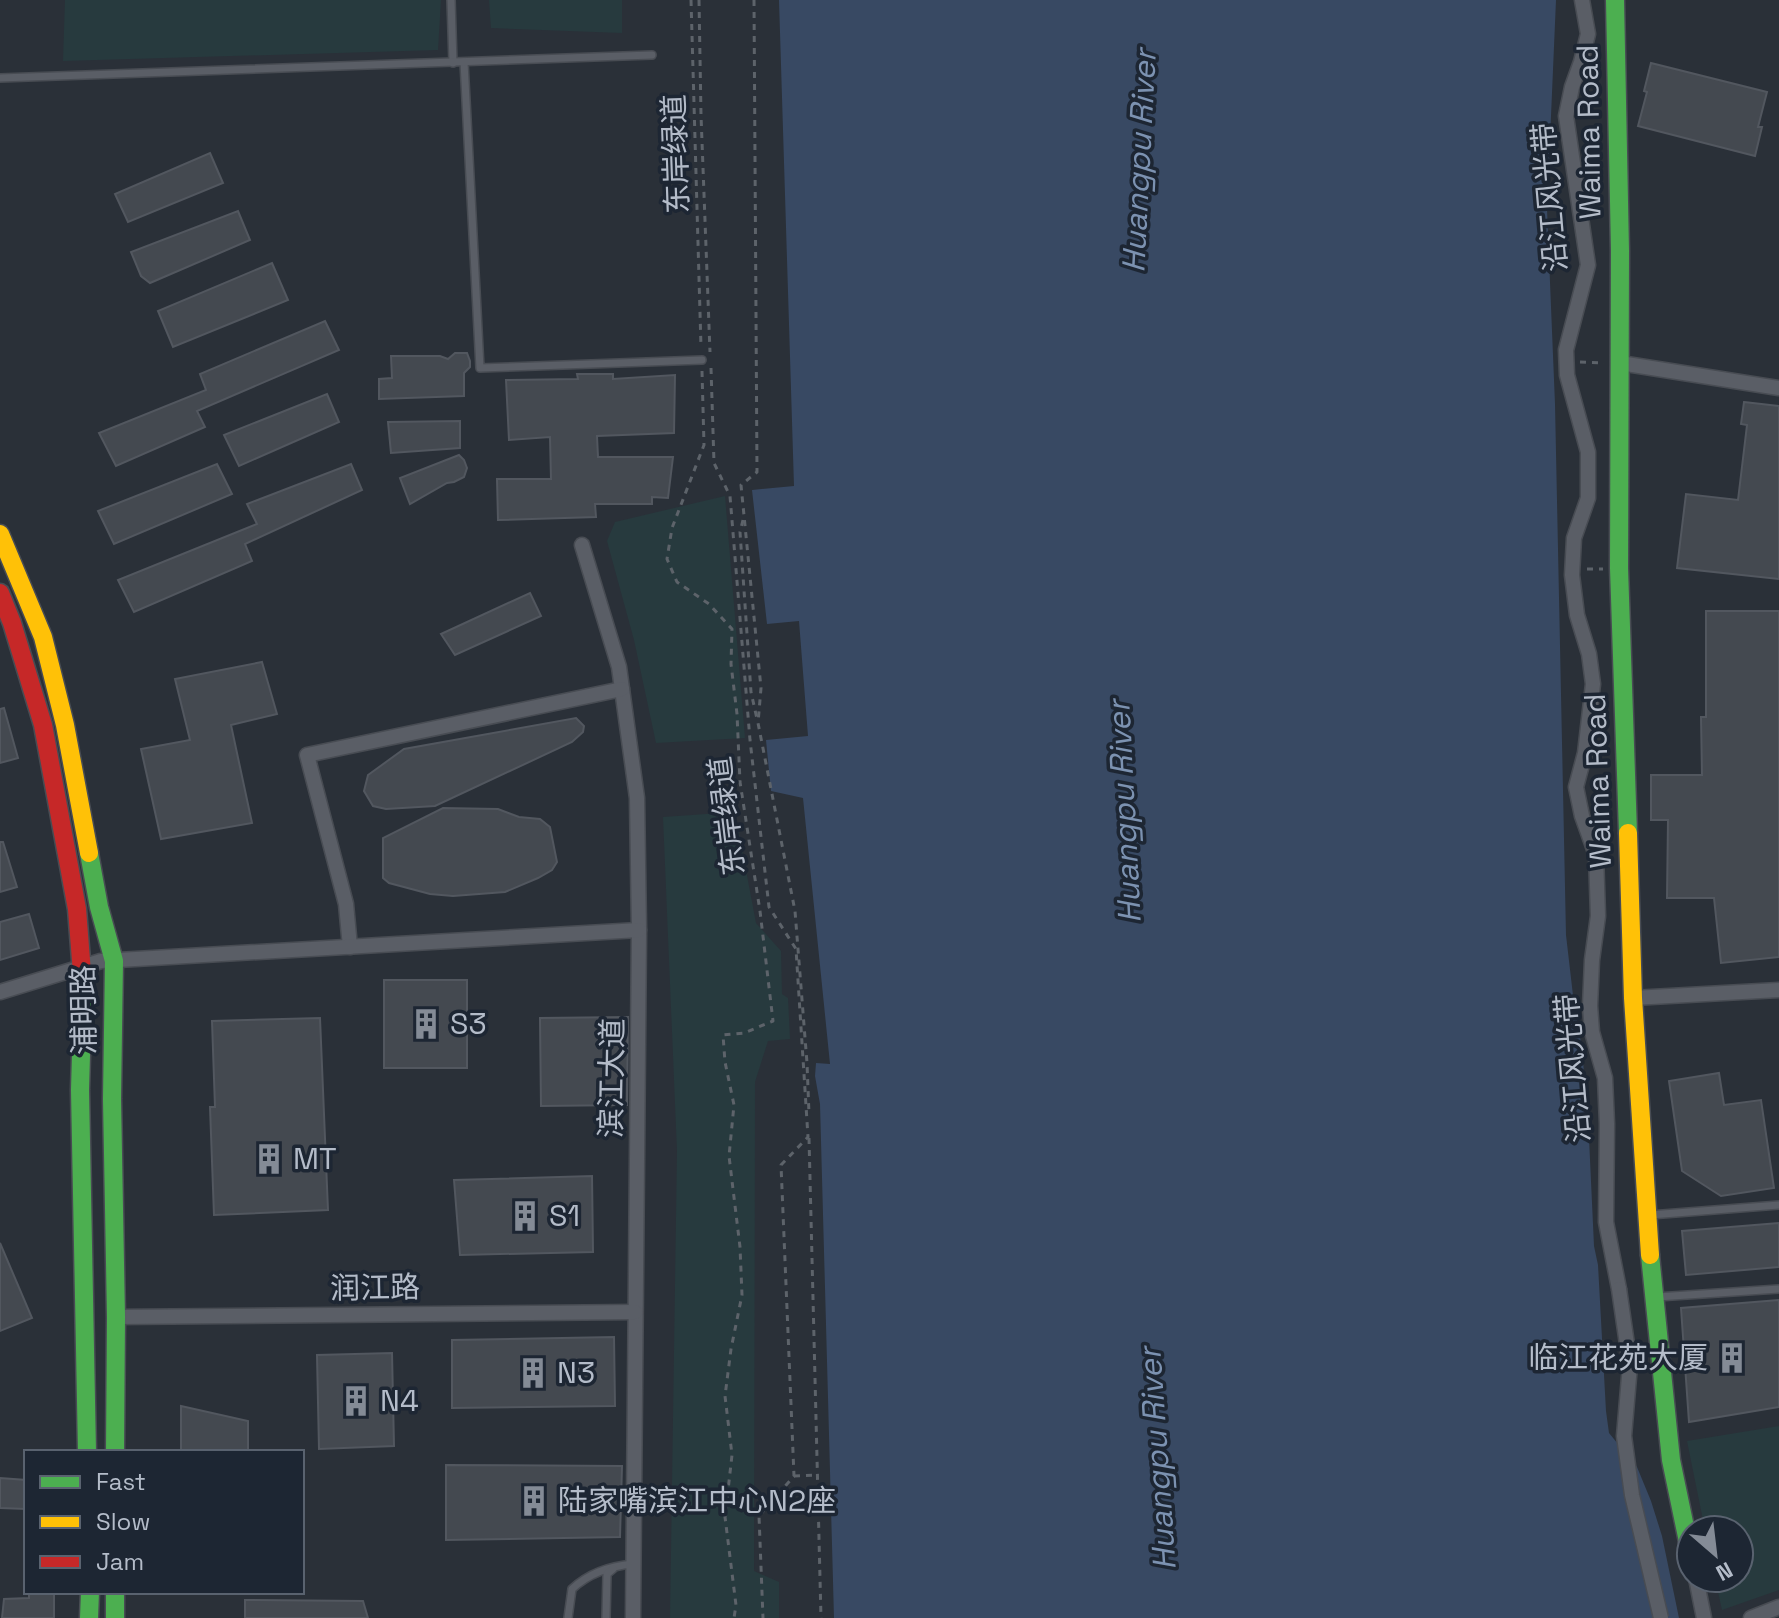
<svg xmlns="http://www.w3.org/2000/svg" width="1779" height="1618" font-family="'Space Grotesk','Noto Sans SC',sans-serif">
  <rect width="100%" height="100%" fill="#2a3038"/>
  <g fill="#273a3e">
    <polygon points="65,0 441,0 438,50 63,61"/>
    <polygon points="489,0 622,0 622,33 491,28"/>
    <polygon points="725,496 745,738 656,743 634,640 607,541 615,522"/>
    <polygon points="735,812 756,923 781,951 782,994 788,998 790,1039 768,1041 755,1082 754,1571 779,1582 779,1618 670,1618 677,1151 663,817"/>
    <polygon points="1779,1426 1779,1590 1722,1610 1715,1578 1739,1578 1739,1530 1705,1530 1687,1441"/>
  </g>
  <polygon fill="#384963" points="779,0 1556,0 1547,209 1555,404 1566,935 1574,1004 1582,1048 1589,1138 1594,1246 1598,1265 1606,1411 1609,1433 1637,1467 1651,1501 1662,1536 1679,1618 834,1618 820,1104 815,1076 816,1063 830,1064 803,798 771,791 766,740 808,736 799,621 767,624 752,490 794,486"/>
  <g fill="#444950" stroke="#52575f" stroke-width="2">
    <polygon points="1651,63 1767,92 1758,127 1762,127 1755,156 1638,126 1647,92 1644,91"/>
    <polygon points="210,153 223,183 128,222 115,194"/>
    <polygon points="238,211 250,240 150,283 141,276 131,252"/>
    <polygon points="272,263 288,300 173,347 158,311"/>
    <polygon points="325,321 339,350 197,411 205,427 116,466 99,433 206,390 200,374"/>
    <polygon points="455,353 467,353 470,361 470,367 464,373 464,396 379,399 379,379 392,378 391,356 440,356 448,359"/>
    <polygon points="577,374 613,374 613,379 675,375 674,433 597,436 598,457 673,457 668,498 652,497 652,504 595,504 596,517 498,520 497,479 551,479 550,437 509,440 506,380 578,379"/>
    <polygon points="327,394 339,422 239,466 224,435"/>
    <polygon points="1744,402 1779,406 1779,579 1677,568 1686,494 1738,500 1747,425 1741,424"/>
    <polygon points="460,421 460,448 391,453 388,422"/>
    <polygon points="459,455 464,460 467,468 464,477 454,482 447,483 410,504 400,478"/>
    <polygon points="217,464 232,494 114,544 98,511"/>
    <polygon points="351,464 362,490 245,544 252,561 134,612 118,580 257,524 247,504"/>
    <polygon points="530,593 541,616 455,655 441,634"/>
    <polygon points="1706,611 1779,611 1779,957 1721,963 1714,898 1667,898 1668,820 1651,820 1651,775 1702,775 1701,717 1706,717"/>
    <polygon points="262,662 277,714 231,725 252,823 161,839 141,749 190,740 175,679"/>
    <polygon points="4,708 18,758 0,763 0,709"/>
    <polygon points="576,718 584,726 583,732 572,742 435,806 386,809 373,806 364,791 368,775 404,749"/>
    <polygon points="443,808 498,809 519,817 540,819 550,827 557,862 552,870 538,878 505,892 453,896 430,894 389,883 383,878 383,838"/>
    <polygon points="0,842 3,842 17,887 0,892"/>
    <polygon points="29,914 39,948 0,960 0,922"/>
    <rect x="384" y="980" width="83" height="88"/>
    <polygon points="628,1017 627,1105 541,1106 540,1018"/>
    <polygon points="320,1018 328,1210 214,1215 210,1107 215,1107 212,1021"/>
    <polygon points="1719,1073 1724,1105 1761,1100 1774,1188 1721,1196 1682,1171 1669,1081"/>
    <polygon points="592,1176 593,1252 460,1255 454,1180"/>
    <polygon points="1779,1223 1779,1267 1686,1275 1682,1231"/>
    <polygon points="0,1243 32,1318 0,1331"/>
    <polygon points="1779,1300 1779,1407 1689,1422 1681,1308"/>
    <polygon points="614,1337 615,1406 452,1408 452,1340"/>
    <polygon points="392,1353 394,1446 319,1449 317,1355"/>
    <polygon points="181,1406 248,1421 248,1452 181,1452"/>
    <polygon points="446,1465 622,1466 620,1537 446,1540"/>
    <polygon points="0,1478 26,1480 26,1509 0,1508"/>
    <polygon points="29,1592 54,1592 54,1618 2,1618 4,1599 29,1598"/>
    <polygon points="245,1600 363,1601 368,1618 245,1618"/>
  </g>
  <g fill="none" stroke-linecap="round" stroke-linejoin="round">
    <defs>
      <g id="lane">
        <polyline points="451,0 453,63"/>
        <polyline points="464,62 480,368 702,360"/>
        <polyline points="0,78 652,55"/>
        <polyline points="1650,1215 1779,1205"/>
        <polyline points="1657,1297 1779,1289"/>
        <path d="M568,1618L572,1589C589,1573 610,1566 633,1564"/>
        <polyline points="606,1618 607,1574 613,1569"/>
      </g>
      <g id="street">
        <polyline points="1582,0 1588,34 1581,62 1572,87 1566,116 1588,265 1566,350 1567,375 1588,452 1588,498 1574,538 1572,575 1577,615 1589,654 1593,684 1585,753 1576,787 1582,816 1596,855 1598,916 1592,960 1590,1006 1592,1032 1605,1078 1607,1124 1606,1222 1619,1289"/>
        <polyline points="1620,363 1779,388"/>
        <polyline points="582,545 619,667 637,798 639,930 633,1618"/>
        <polyline points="350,947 346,904 307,755 622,689"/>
        <polyline points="0,992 101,961 639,930"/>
        <polyline points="1633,998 1779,990"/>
        <polyline points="116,1317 635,1312"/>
        <polyline points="1696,1578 1704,1618"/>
        <polyline points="1751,1618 1779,1607"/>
      </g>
      <g id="fast">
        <polyline points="1615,0 1620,251 1619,568 1628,833"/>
        <polyline points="89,853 99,907 114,961 112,1099 116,1317 115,1452"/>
        <polyline points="83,986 80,1090 87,1452"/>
        <polyline points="1650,1255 1671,1460 1691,1556"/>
        <polyline points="115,1592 115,1618"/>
        <polyline points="89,1618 90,1592"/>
      </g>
      <g id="slow">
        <polyline points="0,534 43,637 65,725 89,853"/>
        <polyline points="1628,833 1633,998 1650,1255"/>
      </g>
      <polyline id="jam" points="0,593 12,623 43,725 77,909 83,986"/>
    </defs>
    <use href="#lane" stroke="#484c53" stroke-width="10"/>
    <use href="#street" stroke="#484c53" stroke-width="17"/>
    <use href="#fast" stroke="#484c53" stroke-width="21"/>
    <use href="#slow" stroke="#484c53" stroke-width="21"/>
    <use href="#jam" stroke="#484c53" stroke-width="21"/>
    <g stroke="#5d636a" stroke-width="3" stroke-dasharray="6 6" stroke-linecap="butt">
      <polyline points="691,0 701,347"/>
      <polyline points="699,0 701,115 710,352"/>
      <polyline points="754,0 757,472 741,485 761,688 758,723 795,911 807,1063 809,1114"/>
      <polyline points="1580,362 1604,363"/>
      <polyline points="711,368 714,463 730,496 750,740 769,907 796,949 808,1137 781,1165 794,1476 759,1516 763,1618"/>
      <polyline points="702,371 704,445 672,528 667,559 677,582 709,604 732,629 731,664 737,714 740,782 760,911 773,1021 744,1033 723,1035 725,1062 734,1105 729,1156 740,1247 742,1295 731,1349 725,1396 732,1455 725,1517 736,1605 734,1618"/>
      <polyline points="743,520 740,532 751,692 757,719"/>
      <polyline points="1587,569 1603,569"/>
      <polyline points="809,1138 821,1618"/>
      <polyline points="794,1476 817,1475"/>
    </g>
    <use href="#lane" stroke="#5a5e66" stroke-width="7"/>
    <use href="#street" stroke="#5a5e66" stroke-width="14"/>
    <use href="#fast" stroke="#4caf50" stroke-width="18"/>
    <use href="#slow" stroke="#ffc107" stroke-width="18"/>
    <use href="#jam" stroke="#c62828" stroke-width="18"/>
    <defs>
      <polyline id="street-bridge" points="1619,1289 1630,1365 1624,1436 1632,1495 1661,1618"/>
    </defs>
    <use href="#street-bridge" stroke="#484c53" stroke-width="17" stroke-linecap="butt"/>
    <use href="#street-bridge" stroke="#5a5e66" stroke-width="14"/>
  </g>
  <defs>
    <symbol id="building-bare" viewBox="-9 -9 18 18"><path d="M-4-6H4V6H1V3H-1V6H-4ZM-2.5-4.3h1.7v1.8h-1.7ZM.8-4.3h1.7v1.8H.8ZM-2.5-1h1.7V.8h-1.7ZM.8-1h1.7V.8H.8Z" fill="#848b96" stroke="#1d2633" stroke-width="2.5" paint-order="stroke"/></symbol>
  </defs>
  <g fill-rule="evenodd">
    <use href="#building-bare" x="404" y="1002" width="44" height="44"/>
    <use href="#building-bare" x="247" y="1137" width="44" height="44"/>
    <use href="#building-bare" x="503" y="1194" width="44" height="44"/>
    <use href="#building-bare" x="1710" y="1336" width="44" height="44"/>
    <use href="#building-bare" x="511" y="1351" width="44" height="44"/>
    <use href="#building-bare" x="334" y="1379" width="44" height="44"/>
    <use href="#building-bare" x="512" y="1479" width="44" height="44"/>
  </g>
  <g text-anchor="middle" stroke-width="7" stroke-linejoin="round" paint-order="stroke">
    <g font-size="30" fill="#b4bcc9" stroke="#1d2633">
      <text transform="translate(1589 132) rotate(-91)" y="10">Waima Road</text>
      <text transform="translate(676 154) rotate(-92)" y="10">东岸绿道</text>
      <text transform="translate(1550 197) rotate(-95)" y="10">沿江风光带</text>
      <text transform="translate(1598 781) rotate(-92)" y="10">Waima Road</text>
      <text transform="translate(727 816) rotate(-97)" y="10">东岸绿道</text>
      <text transform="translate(84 1010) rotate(-91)" y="10">浦明路</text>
      <text transform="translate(1573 1068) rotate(-95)" y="10">沿江风光带</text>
      <text transform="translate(612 1078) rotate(-89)" y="10">滨江大道</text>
      <text transform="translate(375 1288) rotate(-1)" y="10">润江路</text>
    </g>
    <g font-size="30" fill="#b4bcc9" stroke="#1d2633" text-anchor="start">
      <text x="450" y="1034">S3</text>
      <text x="293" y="1169">MT</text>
      <text x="549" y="1226">S1</text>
      <text x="1708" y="1368" text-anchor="end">临江花苑大厦</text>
      <text x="557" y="1383">N3</text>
      <text x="380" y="1411">N4</text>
      <text x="558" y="1511">陆家嘴滨江中心N2座</text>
    </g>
    <g font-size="32" font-style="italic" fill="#7c92b1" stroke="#1d2633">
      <text transform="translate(1139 161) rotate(-87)" y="11">Huangpu River</text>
      <text transform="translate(1124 812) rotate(-93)" y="11">Huangpu River</text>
      <text transform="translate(1157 1459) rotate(-94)" y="11">Huangpu River</text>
    </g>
  </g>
  <rect x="24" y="1450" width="280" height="144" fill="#1d2633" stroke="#59626f" stroke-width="2"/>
  <rect x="40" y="1476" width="40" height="12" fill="#4caf50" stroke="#59626f" stroke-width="2"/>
  <text x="96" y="1490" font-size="24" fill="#b4bcc9">Fast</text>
  <rect x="40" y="1516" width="40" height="12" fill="#ffc107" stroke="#59626f" stroke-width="2"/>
  <text x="96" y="1530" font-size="24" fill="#b4bcc9">Slow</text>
  <rect x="40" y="1556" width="40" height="12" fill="#c62828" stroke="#59626f" stroke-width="2"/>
  <text x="96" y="1570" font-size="24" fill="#b4bcc9">Jam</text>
  <g transform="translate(1715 1554) rotate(152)"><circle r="38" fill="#1d2633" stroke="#59626f" stroke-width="2"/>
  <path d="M0-6L14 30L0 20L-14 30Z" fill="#848b96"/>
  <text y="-12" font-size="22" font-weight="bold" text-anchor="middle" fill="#b4bcc9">N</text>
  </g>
</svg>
